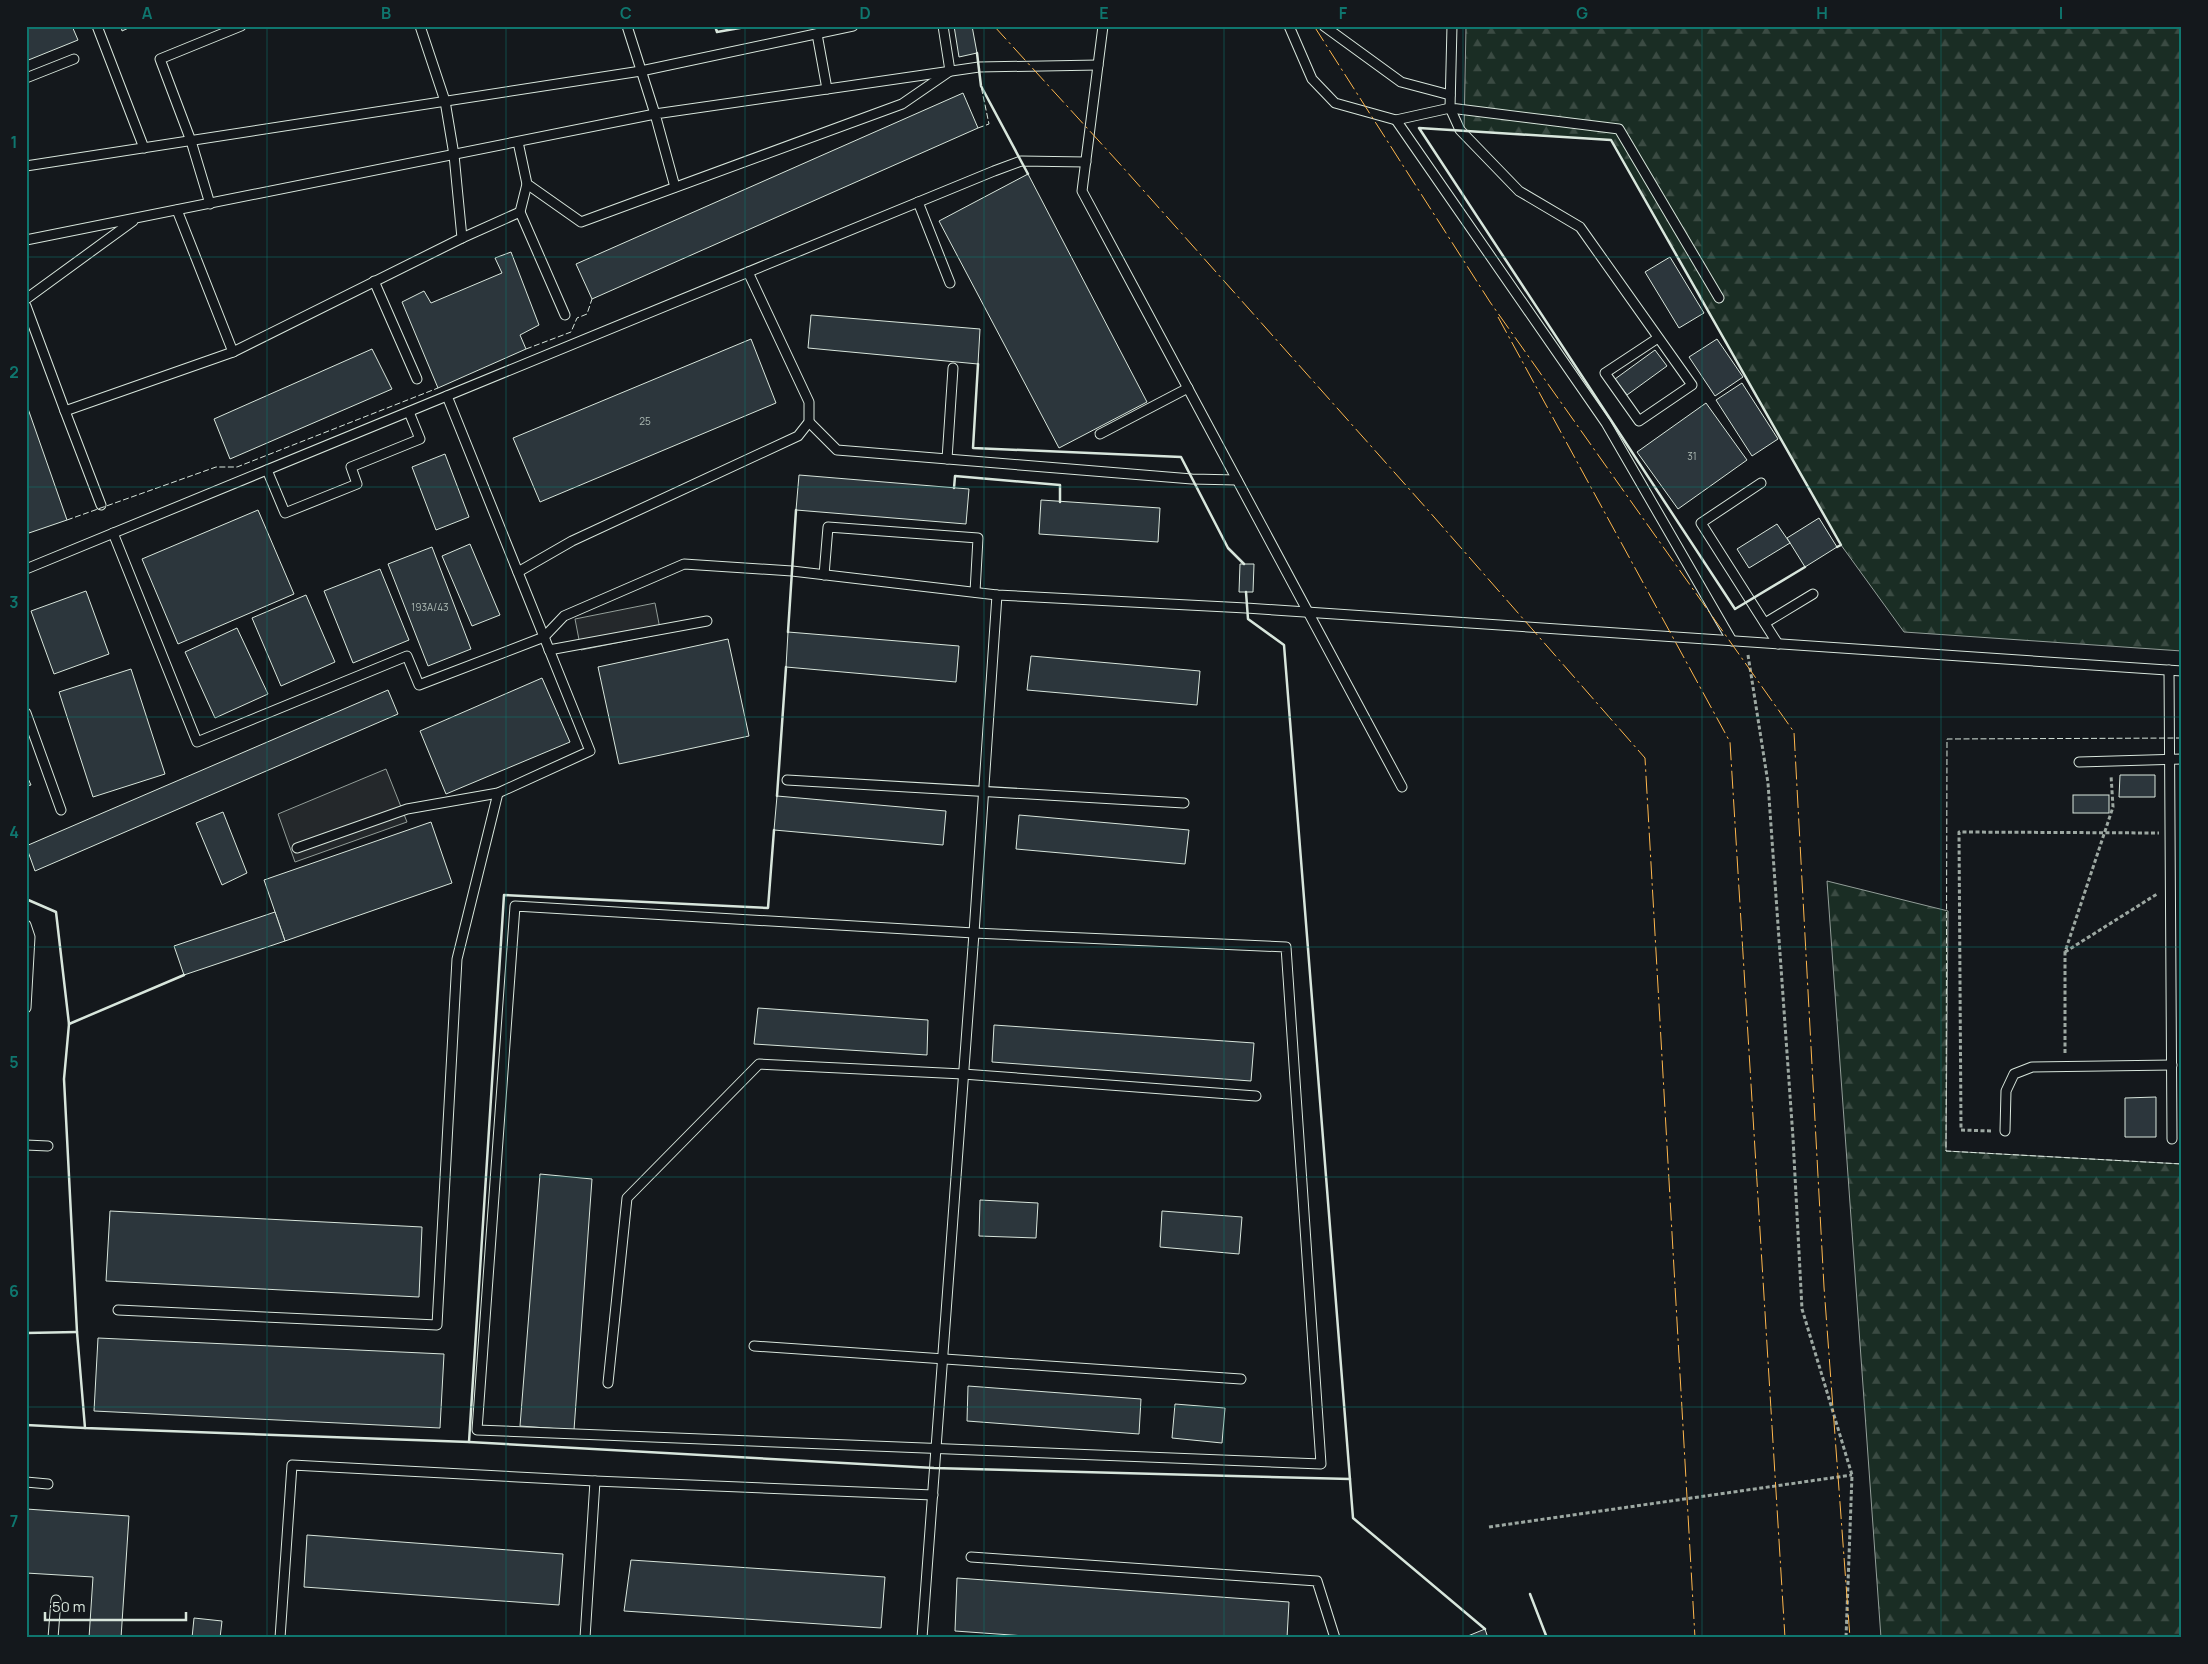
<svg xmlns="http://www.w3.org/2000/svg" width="2208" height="1664" font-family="Manrope,sans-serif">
  <defs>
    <pattern id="forest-firs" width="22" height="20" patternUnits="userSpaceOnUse" patternTransform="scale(1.25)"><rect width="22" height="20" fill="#1a2d24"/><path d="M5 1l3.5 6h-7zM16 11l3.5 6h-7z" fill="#3b4b43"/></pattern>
  </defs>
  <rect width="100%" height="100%" fill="#14181c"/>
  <g fill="url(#forest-firs)" stroke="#939e99">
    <polygon points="1466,26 2182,26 2182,651 1904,632 1841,545 1611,140 1464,131"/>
    <polygon points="1827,881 1948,911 1946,1151 2182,1164 2182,1638 1881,1638"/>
  </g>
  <g fill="#24282b" stroke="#939e99">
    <polygon points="655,603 661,634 581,650 575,619"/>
    <polygon points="386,769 407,822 295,862 278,814"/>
  </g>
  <g fill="#2c363c" stroke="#d8e6dc">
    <polygon points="26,26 72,26 78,40 26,61"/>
    <polygon points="121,26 133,26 122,31"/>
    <polygon points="954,26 972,26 977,53 959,57"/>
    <polygon points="963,93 978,128 592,299 576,264"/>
    <polygon points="1028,174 1147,402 1059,448 939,221"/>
    <polygon points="511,252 539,325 520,335 526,349 438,388 402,302 424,291 431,303 502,273 495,258"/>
    <polygon points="1670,257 1704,313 1679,328 1645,272"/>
    <polygon points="811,315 980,329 978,364 808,348"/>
    <polygon points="751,339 776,403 540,502 513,438"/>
    <polygon points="1717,339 1743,377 1715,396 1689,357"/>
    <polygon points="372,349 392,389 230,459 214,419"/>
    <polygon points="1655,350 1667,366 1627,395 1615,379"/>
    <polygon points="1742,383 1778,439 1752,456 1716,400"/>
    <polygon points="26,403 67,520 26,534"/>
    <polygon points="1706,403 1747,460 1678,509 1637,452"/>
    <polygon points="445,454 469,517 436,530 412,467"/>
    <polygon points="799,475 969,489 966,524 796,510"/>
    <polygon points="1041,500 1160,508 1158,542 1039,534"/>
    <polygon points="258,510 294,594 178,644 142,559"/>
    <polygon points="1819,518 1837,547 1805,567 1787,538"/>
    <polygon points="1777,524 1790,543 1749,568 1737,549"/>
    <polygon points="470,544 500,615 472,626 442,556"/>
    <polygon points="432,547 471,649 428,666 388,564"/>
    <polygon points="1240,564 1254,564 1253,592 1239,592"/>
    <polygon points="380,569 409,640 353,663 324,591"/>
    <polygon points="86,591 109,654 54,674 31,611"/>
    <polygon points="306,595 335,662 281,686 252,618"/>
    <polygon points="237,628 268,694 215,718 185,652"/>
    <polygon points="788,632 959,646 956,682 786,667"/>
    <polygon points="728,639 749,736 619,764 598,667"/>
    <polygon points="1031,656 1200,671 1197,705 1027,690"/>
    <polygon points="131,669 165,774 93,797 59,692"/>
    <polygon points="542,678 570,742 446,794 420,731"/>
    <polygon points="388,690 398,714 35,871 26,846"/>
    <polygon points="26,774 31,785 26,786"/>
    <polygon points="2120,775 2155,775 2155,797 2119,797"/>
    <rect x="2073" y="795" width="36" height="18"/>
    <polygon points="777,796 946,811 943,845 774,830"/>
    <polygon points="223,812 247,873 222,885 196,823"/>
    <polygon points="1019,815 1189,830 1185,864 1016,849"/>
    <polygon points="431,822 452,883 285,941 264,880"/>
    <polygon points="275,912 285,941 184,975 174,946"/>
    <polygon points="758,1008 928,1020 927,1055 754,1044"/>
    <polygon points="994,1025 1254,1043 1251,1081 992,1062"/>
    <polygon points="2156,1097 2156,1137 2125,1137 2125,1098"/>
    <polygon points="540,1174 592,1179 574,1430 520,1426"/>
    <polygon points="980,1200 1038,1203 1036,1238 979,1236"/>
    <polygon points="110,1211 422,1227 419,1297 106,1281"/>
    <polygon points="1162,1211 1242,1217 1239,1254 1160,1247"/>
    <polygon points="98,1338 444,1354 440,1428 94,1411"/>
    <polygon points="968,1386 1141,1399 1139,1434 967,1421"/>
    <polygon points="1175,1404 1225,1408 1222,1443 1172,1438"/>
    <polygon points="26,1509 129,1516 121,1638 89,1638 93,1577 26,1573"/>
    <polygon points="307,1535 563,1554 559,1605 304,1587"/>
    <polygon points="631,1560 885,1577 881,1628 624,1611"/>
    <polygon points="957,1578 1289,1602 1287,1638 1053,1638 955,1631"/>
    <polygon points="194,1618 222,1621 220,1638 192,1638"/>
    <polygon points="1485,1629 1488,1638 1463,1638"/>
  </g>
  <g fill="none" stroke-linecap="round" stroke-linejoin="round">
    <defs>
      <g id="lane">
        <polyline points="97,26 144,148"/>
        <polyline points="1103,26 1082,191 1402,787"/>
        <polyline points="1289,26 1312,79 1335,103 1396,120 1450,108 1460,130 1519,191 1580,227 1692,385 1639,421 1605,373 1658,338"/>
        <polyline points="1324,26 1401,82 1450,95"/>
        <polyline points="1452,26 1450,108 1619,129 1719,298"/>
        <polyline points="817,34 827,89"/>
        <polyline points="26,78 74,59"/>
        <polyline points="1396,120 1606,423 1732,641"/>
        <polyline points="518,142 527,184 581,222 902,104 950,71 943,26"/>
        <polyline points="26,166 641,71 853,26"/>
        <polyline points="675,187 655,114 979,67 1098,65"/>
        <polyline points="918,202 950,283"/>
        <polyline points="210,204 191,141 160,59 241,26"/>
        <polyline points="177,210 233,352 462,238 454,155 445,101 420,26"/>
        <polyline points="520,212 527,184"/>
        <polyline points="462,238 520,212 565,315"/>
        <polyline points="26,240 655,114 627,26"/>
        <polyline points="374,281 417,379"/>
        <polyline points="26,299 133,221"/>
        <polyline points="26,306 65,411 233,352"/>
        <polyline points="65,411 101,505"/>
        <polyline points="809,422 837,450 1192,479 1237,480"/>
        <polyline points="1100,434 1188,388"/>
        <polyline points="947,459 953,368"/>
        <polyline points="267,470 285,513 357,484 351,467 420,439 409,412"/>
        <polyline points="1761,483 1701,523 1778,644"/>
        <polyline points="113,533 197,742 407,656 419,685 544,637 564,616 684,564 792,571 997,595 1246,608 2182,671"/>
        <polyline points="26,569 994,171 1021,161 1086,162"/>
        <polyline points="518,572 572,541 798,436 809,422 809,402 748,272"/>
        <polyline points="824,575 828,527 978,538 975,592"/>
        <polyline points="1765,623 1813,594"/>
        <polyline points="549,650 707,621"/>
        <polyline points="2169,670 2172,1139"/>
        <polyline points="26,713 61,810"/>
        <polyline points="2079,762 2182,759"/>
        <polyline points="787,780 1184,803"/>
        <polyline points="297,848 407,809 498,793 590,751 447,396"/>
        <polygon points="515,906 974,933 1286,947 1321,1464 477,1430"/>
        <polyline points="26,925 30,937 26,1008"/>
        <polyline points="2005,1131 2006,1091 2014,1074 2032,1067 2172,1065"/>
        <polyline points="26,1145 48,1146"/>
        <polyline points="118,1310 437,1325 457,959 498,793"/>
        <polyline points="754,1346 1241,1379"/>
        <polyline points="608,1383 627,1198 759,1064 963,1074 1256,1096"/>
        <polyline points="26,1482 48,1484"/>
        <polyline points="971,1557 1317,1581 1335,1638"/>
        <polyline points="53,1638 56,1600"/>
        <polyline points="280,1638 292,1465 595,1481 933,1495"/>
        <polyline points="585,1638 595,1481"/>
        <polyline points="922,1638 974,933 997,595"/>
      </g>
    </defs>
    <use href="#lane" stroke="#d8e6dc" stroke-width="11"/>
    <g stroke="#9da8a2" stroke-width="3" stroke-dasharray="4 2.5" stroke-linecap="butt">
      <polyline points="1748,655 1768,783 1793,1138 1802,1309 1852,1475 1846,1638"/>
      <polyline points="2065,952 2157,894"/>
      <polyline points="2065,1053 2065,952 2113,807 2111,775"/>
      <polyline points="1991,1131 1961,1130 1959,832 2159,833"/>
      <polyline points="1489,1527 1852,1475"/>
    </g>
    <use href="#lane" stroke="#14181c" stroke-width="9"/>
    <g stroke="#d8e6dc" stroke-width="1" stroke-dasharray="6 2.5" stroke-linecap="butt">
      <polyline points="978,128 989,124 981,86"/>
      <polyline points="526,349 571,332 577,318 587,314 592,299"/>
      <polyline points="67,520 216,467 237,467 438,388"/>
      <polyline points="2182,738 1947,739 1946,1151 2182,1164"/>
    </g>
    <g stroke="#d8e6dc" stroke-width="2.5">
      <polyline points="715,26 717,32 751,26"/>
      <polyline points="977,53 981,86 1028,174"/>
      <polyline points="978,364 973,448 1181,457 1228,548 1244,564"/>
      <polyline points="954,488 955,476 1060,485 1060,502"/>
      <polyline points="1805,567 1735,609 1419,128 1611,140 1841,545 1837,547"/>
      <polyline points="1246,592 1248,619 1284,645 1353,1518 1485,1629"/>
      <polyline points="788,632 796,510"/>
      <polyline points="777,796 786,667"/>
      <polyline points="26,899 56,912 69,1024"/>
      <polyline points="184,975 69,1024 64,1079 77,1332 85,1428 469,1442 504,895 768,908 774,830"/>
      <polyline points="26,1333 77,1332"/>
      <polyline points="26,1425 85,1428"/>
      <polyline points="469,1442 934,1468 1350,1479"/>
      <polyline points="1530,1594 1547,1638"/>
    </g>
    <g stroke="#ffb74d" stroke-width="1" stroke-dasharray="18 4 2.5 4" stroke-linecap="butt">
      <polyline points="994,26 1119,163 1427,509 1645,758 1695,1638"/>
      <polyline points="1314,26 1490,302 1794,732 1824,1287 1850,1638"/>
      <polyline points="1498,317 1730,742 1785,1638"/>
    </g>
  </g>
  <path fill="none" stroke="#0f766e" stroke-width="1" stroke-opacity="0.55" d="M267,26V1638M506,26V1638M745,26V1638M984,26V1638M1224,26V1638M1463,26V1638M1702,26V1638M1941,26V1638M26,257H2182M26,487H2182M26,717H2182M26,947H2182M26,1177H2182M26,1407H2182"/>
  <g text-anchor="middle" stroke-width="4" stroke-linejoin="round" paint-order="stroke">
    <g font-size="10" fill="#adbab4">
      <text x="645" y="425">25</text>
      <text x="1692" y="460">31</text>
      <text x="430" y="611">193А/43</text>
    </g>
  </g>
  <rect width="2208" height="1664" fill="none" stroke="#14181c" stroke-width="55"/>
  <path d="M45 1612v8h141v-8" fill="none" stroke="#d8e6dc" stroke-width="2.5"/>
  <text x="52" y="1612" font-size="15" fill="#d8e6dc" stroke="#14181c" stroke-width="4" paint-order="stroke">50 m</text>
  <rect x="28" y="28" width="2152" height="1608" fill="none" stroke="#0f766e" stroke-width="2"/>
  <g font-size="16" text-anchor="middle" font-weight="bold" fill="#0f766e">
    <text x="147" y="19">A</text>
    <text x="386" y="19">B</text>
    <text x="626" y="19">C</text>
    <text x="865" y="19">D</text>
    <text x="1104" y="19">E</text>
    <text x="1343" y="19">F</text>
    <text x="1582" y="19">G</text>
    <text x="1822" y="19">H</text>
    <text x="2061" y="19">I</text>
    <text x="14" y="148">1</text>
    <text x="14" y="378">2</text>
    <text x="14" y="608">3</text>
    <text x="14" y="838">4</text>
    <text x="14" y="1068">5</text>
    <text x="14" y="1297">6</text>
    <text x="14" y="1527">7</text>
  </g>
</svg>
